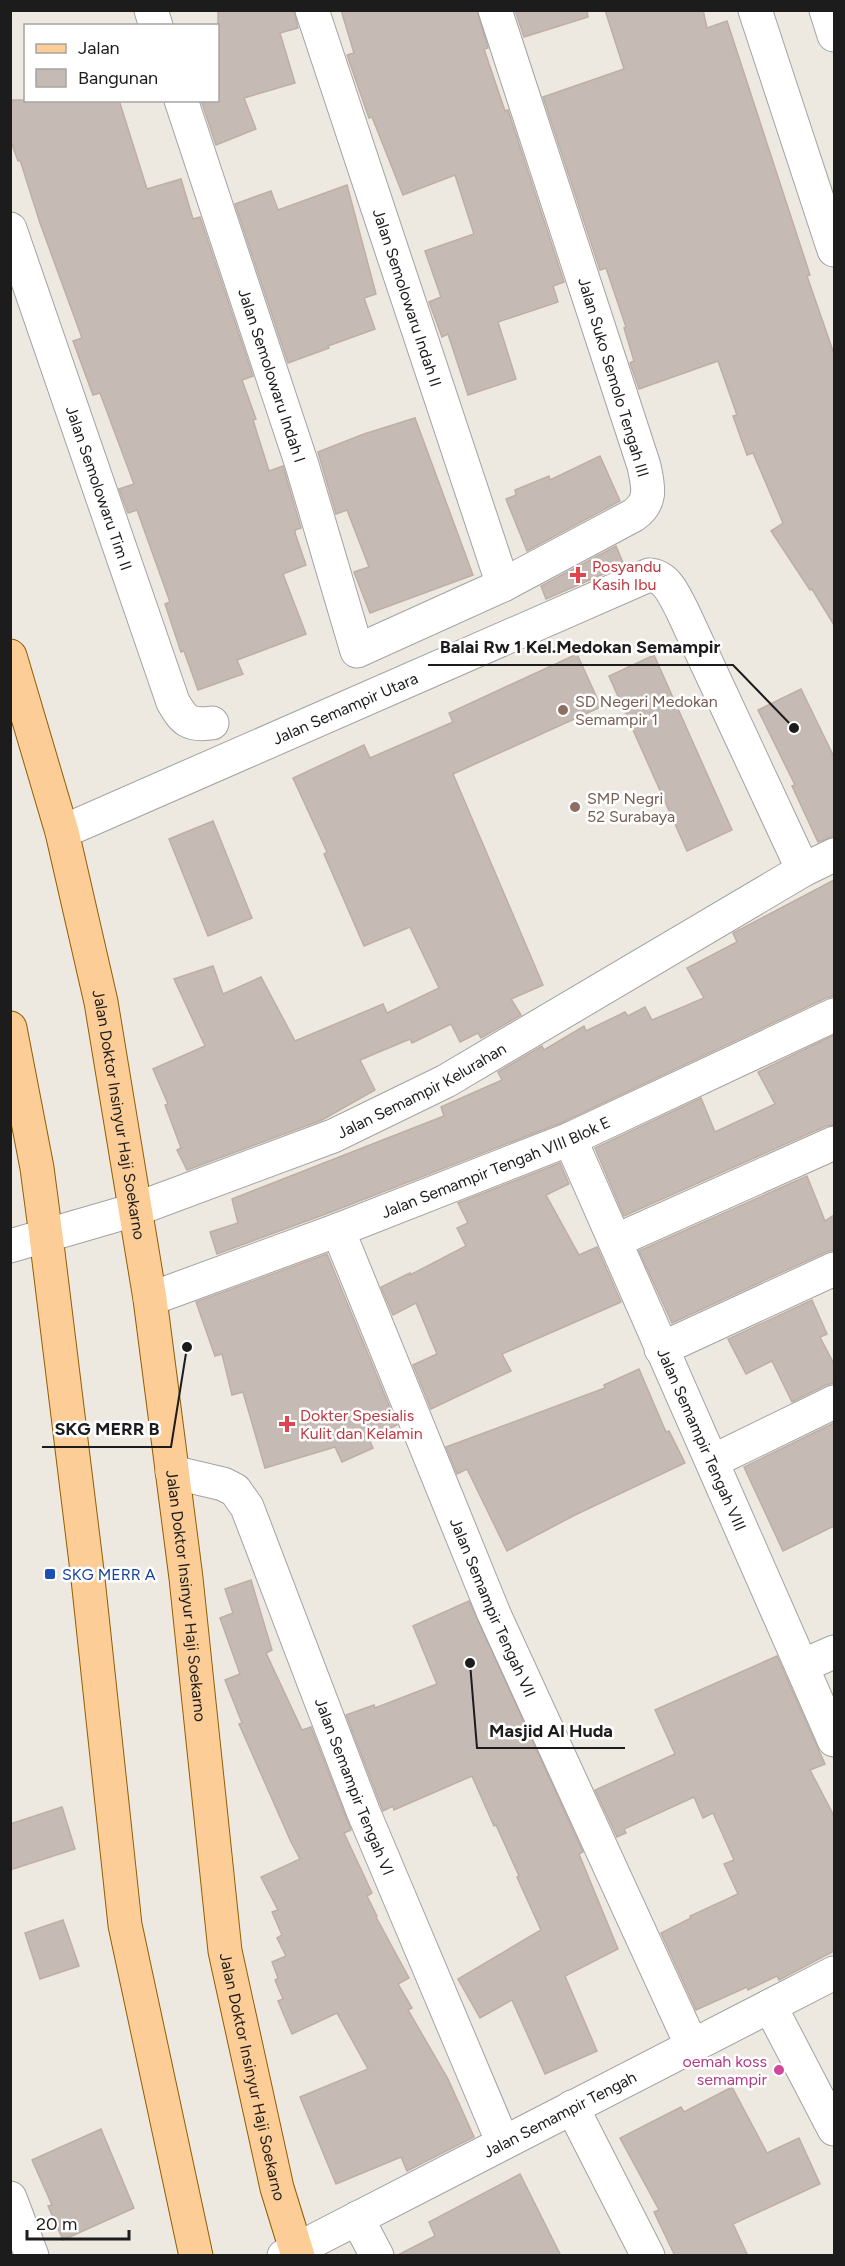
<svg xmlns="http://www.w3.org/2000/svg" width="845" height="2266" font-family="Figtree,sans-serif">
  <rect width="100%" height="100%" fill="#ede9e1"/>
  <g fill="#c5bbb4" stroke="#bfaea3" stroke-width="1.5">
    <polygon points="218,10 294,10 298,28 280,33 295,83 244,98 256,129 216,145 201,100 218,100"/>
    <polygon points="341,10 477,10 488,48 484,49 505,111 508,110 564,282 553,286 558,302 498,322 516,379 468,395 448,334 442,337 429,302 441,297 425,251 474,234 455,175 403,195 372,117 369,118 347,55 354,53"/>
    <polygon points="515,10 587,10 588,17 524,37"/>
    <polygon points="605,10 703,10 707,28 727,21 810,275 807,276 834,354 834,625 812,589 810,590 771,531 783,523 753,453 747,455 733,416 737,415 718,361 639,389 630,363 634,361 624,328 626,327 606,268 600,270 543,97 624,69"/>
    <polygon points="10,100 119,100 147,189 181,179 193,219 200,217 253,376 242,380 256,419 253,420 269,471 283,466 301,528 295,530 295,533 306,565 283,574 306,634 237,660 243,674 198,690 184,651 181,652 165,604 170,602 137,510 128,513 119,489 134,484 100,393 93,395 73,341 82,338 40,223 20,160 18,161 10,139"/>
    <polygon points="347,185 376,294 364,298 375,329 328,346 329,348 288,363 235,204 271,191 278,210"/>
    <polygon points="415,418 473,575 370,613 354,572 369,567 347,510 336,514 318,452 364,434"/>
    <polygon points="600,456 620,501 527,551 506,499 516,495 515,490 549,476 550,480"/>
    <polygon points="616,546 624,565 546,599 541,586"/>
    <polygon points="577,654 601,707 453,774 543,985 511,999 521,1015 481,1038 478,1033 460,1042 451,1024 412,1043 410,1039 360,1060 375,1090 322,1120 187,1170 177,1150 181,1148 165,1105 168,1104 153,1069 205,1046 174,979 213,966 223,994 261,977 295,1041 383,1004 387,1013 439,988 410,927 364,946 324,854 327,852 293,778 364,745 370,758 453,722 449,713"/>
    <polygon points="654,655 732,830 687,851 609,676"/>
    <polygon points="801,689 834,757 834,836 818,842 792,786 795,785 758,710"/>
    <polygon points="213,821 252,918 208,936 169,839"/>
    <polygon points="834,880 834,996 826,998 563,1122 331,1212 217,1254 210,1232 238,1223 232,1199 444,1116 441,1107 502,1080 498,1072 542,1046 544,1050 584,1026 586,1031 625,1012 628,1016 645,1007 652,1020 704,998 687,968 737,942 733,933"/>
    <polygon points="834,1035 834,1125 826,1126 624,1216 595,1148 701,1098 715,1132 775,1104 758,1072"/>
    <polygon points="560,1163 569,1184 546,1195 579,1255 597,1247 621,1302 502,1354 511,1371 431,1409 413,1365 437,1354 416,1303 393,1315 381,1287 410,1273 410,1275 466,1246 457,1228 468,1223 458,1203"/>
    <polygon points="807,1176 825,1221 834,1215 834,1250 826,1252 672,1323 639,1251"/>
    <polygon points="327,1254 397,1425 369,1439 373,1448 342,1462 335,1447 265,1468 243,1392 232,1395 222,1354 215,1356 196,1302"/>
    <polygon points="812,1300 827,1334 820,1337 834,1364 834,1383 826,1385 792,1402 772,1361 746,1374 728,1339"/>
    <polygon points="639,1369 666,1432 669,1431 685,1463 575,1515 507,1551 467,1469 457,1474 446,1447 605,1388 604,1385"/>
    <polygon points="834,1423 834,1526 783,1551 744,1467"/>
    <polygon points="251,1580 272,1650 266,1653 302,1730 311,1727 351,1830 344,1833 372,1893 367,1896 377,1916 376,1917 409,1978 398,1984 412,2008 408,2010 448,2079 474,2137 407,2171 401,2157 336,2184 300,2097 368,2069 337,2013 292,2034 278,2001 283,1999 275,1980 278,1978 272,1962 286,1956 277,1938 282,1935 272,1912 278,1910 261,1877 300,1859 291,1842 239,1724 242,1723 225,1680 240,1674 220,1618 233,1613 225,1589"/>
    <polygon points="469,1601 583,1852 579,1854 618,1949 565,1976 597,2051 545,2074 512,2000 480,2018 458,1979 541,1930 517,1877 519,1876 496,1825 494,1826 472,1776 394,1810 393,1806 383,1811 346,1715 374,1705 375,1708 437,1684 413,1626"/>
    <polygon points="777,1656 825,1764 810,1770 834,1816 834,1951 779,1980 777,1976 748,1990 747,1987 696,2010 661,1933 691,1918 690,1916 738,1894 724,1864 734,1860 713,1813 703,1818 694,1797 624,1829 626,1833 617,1837 595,1790 675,1754 655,1710"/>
    <polygon points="62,1807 75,1849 10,1870 10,1824"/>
    <polygon points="63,1920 79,1966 40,1979 25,1933"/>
    <polygon points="732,2087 767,2153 799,2138 820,2184 733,2224 748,2256 675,2256 654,2212 659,2210 620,2138 681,2107 684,2112"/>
    <polygon points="101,2129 134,2208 63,2240 48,2206 52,2205 32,2160"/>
    <polygon points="520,2174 561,2256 396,2256 435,2236 429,2222"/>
  </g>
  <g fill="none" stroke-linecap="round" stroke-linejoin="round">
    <defs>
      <g id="street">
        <polyline points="151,10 156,26"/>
        <path id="s1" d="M312,10L503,585"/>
        <polyline points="755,10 834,250"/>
        <polyline points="826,10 834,35"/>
        <path id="s2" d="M181,100L302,465L357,651L503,585L634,515C653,501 648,486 644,466L495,10"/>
        <path id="s3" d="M10,229L173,702C184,721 189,726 212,723"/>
        <path id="s4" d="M62,832L649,575C667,576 674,595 682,610L803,870"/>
        <path id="s5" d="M570,1139L834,1740"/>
        <path id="s6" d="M338,1230L494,1614L692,2046"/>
        <polyline points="615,1241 834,1143"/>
        <path id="s7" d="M10,1246L134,1210L333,1136L446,1081L803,870L834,855"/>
        <path id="s8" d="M150,1299L338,1230L570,1139L834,1015"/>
        <polyline points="661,1349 834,1269"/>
        <polyline points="713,1461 834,1402"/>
        <path id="s9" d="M172,1472L223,1484L235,1490L247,1507L363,1811L503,2143"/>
        <polyline points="802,1666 834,1652"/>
        <polyline points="770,2006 834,2129"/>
        <polyline points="572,2107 648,2256"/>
        <polyline points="10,2198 32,2256"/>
        <polyline points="357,2218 377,2256"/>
        <path id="s10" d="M284,2256L834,1973"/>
      </g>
      <g id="primary">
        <path id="s11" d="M10,656L62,832L101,1002L150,1299L186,1578L225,1951L277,2188L298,2256"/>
        <polyline points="10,1028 37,1168 46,1236 88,1579 125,1925 196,2256"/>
      </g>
    </defs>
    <use href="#street" stroke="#a3a3a3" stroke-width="35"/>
    <use href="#primary" stroke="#935d00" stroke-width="35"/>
    <use href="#street" stroke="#fff" stroke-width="33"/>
    <use href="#primary" stroke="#fccd97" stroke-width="33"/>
  </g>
  <g fill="#e0444e" stroke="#fff" stroke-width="2">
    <path d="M575 566h6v6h6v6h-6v6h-6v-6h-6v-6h6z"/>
    <path d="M284 1415h6v6h6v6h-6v6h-6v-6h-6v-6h6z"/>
  </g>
  <g fill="#8d6e63" stroke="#fff" stroke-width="2">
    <circle cx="563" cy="710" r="6"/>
    <circle cx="575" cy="807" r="6"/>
  </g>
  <rect fill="#1a4fb4" stroke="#fff" stroke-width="2" x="44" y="1568" width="12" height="12" rx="3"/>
  <circle fill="#d1479c" stroke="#fff" stroke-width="2" cx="779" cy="2070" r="6"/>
  <g text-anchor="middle" stroke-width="5" stroke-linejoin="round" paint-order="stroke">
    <g font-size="16" fill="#1c1c1c" stroke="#fff">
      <text dy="6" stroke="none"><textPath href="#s1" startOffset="303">Jalan Semolowaru Indah II</textPath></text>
      <text dy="6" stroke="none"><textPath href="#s2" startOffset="290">Jalan Semolowaru Indah I</textPath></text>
      <text transform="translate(614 377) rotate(73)" y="6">Jalan Suko Semolo Tengah III</text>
      <text dy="6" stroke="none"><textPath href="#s3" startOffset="274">Jalan Semolowaru Tim II</textPath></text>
      <text dy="6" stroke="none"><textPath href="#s4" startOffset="309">Jalan Semampir Utara</textPath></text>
      <text dy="6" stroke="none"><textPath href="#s7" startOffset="441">Jalan Semampir Kelurahan</textPath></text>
      <text dy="6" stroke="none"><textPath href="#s11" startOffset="472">Jalan Doktor Insinyur Haji Soekarno</textPath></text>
      <text dy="6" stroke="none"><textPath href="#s8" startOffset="370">Jalan Semampir Tengah VIII Blok E</textPath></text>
      <text dy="6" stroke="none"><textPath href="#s5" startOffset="328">Jalan Semampir Tengah VIII</textPath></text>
      <text dy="6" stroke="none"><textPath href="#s11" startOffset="958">Jalan Doktor Insinyur Haji Soekarno</textPath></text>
      <text dy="6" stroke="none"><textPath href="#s6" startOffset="408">Jalan Semampir Tengah VII</textPath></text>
      <text dy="6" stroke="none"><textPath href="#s9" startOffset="386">Jalan Semampir Tengah VI</textPath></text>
      <text dy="6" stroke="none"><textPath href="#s11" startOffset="1444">Jalan Doktor Insinyur Haji Soekarno</textPath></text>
      <text dy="6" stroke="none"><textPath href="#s10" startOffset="310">Jalan Semampir Tengah</textPath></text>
    </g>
    <g font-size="16" fill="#be3a42" stroke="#fff" text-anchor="start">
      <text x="592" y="572">Posyandu<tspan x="592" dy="18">Kasih Ibu</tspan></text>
      <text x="300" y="1421">Dokter Spesialis<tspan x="300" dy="18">Kulit dan Kelamin</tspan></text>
    </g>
    <g font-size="16" fill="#785e54" stroke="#fff" text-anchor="start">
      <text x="575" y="707">SD Negeri Medokan<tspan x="575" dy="18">Semampir 1</tspan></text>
      <text x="587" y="804">SMP Negri<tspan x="587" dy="18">52 Surabaya</tspan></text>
    </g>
    <g font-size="16" fill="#164399" stroke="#fff" text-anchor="start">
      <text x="62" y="1580">SKG MERR A</text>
    </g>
    <g font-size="16" fill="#b23c85" stroke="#fff" text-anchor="end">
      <text x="767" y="2067">oemah koss<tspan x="767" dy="18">semampir</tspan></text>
    </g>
  </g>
  <path fill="none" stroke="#1c1c1c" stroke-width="2" d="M794 728L733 665H428M187 1347L171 1447H42M470 1663L477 1748H625"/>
  <g fill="#1c1c1c" stroke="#fff" stroke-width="2">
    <circle cx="794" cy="728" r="6"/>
    <circle cx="187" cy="1347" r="6"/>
    <circle cx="470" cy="1663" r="6"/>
  </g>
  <g font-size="18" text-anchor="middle" font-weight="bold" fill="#1c1c1c" stroke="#fff" stroke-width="5" stroke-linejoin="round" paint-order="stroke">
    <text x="580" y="653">Balai Rw 1 Kel.Medokan Semampir</text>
    <text x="107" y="1435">SKG MERR B</text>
    <text x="551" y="1737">Masjid Al Huda</text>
  </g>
  <rect width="845" height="2266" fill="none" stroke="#1c1c1c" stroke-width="24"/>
  <rect x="24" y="24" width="195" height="78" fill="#ffffff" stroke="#a4a4a4" stroke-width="1.5"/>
  <rect x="36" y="44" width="30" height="9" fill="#fccd97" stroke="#a4a4a4" stroke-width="1.5"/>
  <text x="78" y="54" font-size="18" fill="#1c1c1c">Jalan</text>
  <rect x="36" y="69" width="30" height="18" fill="#c5bbb4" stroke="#a4a4a4" stroke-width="1.5"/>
  <text x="78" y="84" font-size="18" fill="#1c1c1c">Bangunan</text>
  <path d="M27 2230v9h102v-9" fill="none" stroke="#1c1c1c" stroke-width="3"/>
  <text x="36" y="2230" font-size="18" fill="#1c1c1c" stroke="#ffffff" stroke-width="4.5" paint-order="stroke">20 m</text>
</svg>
